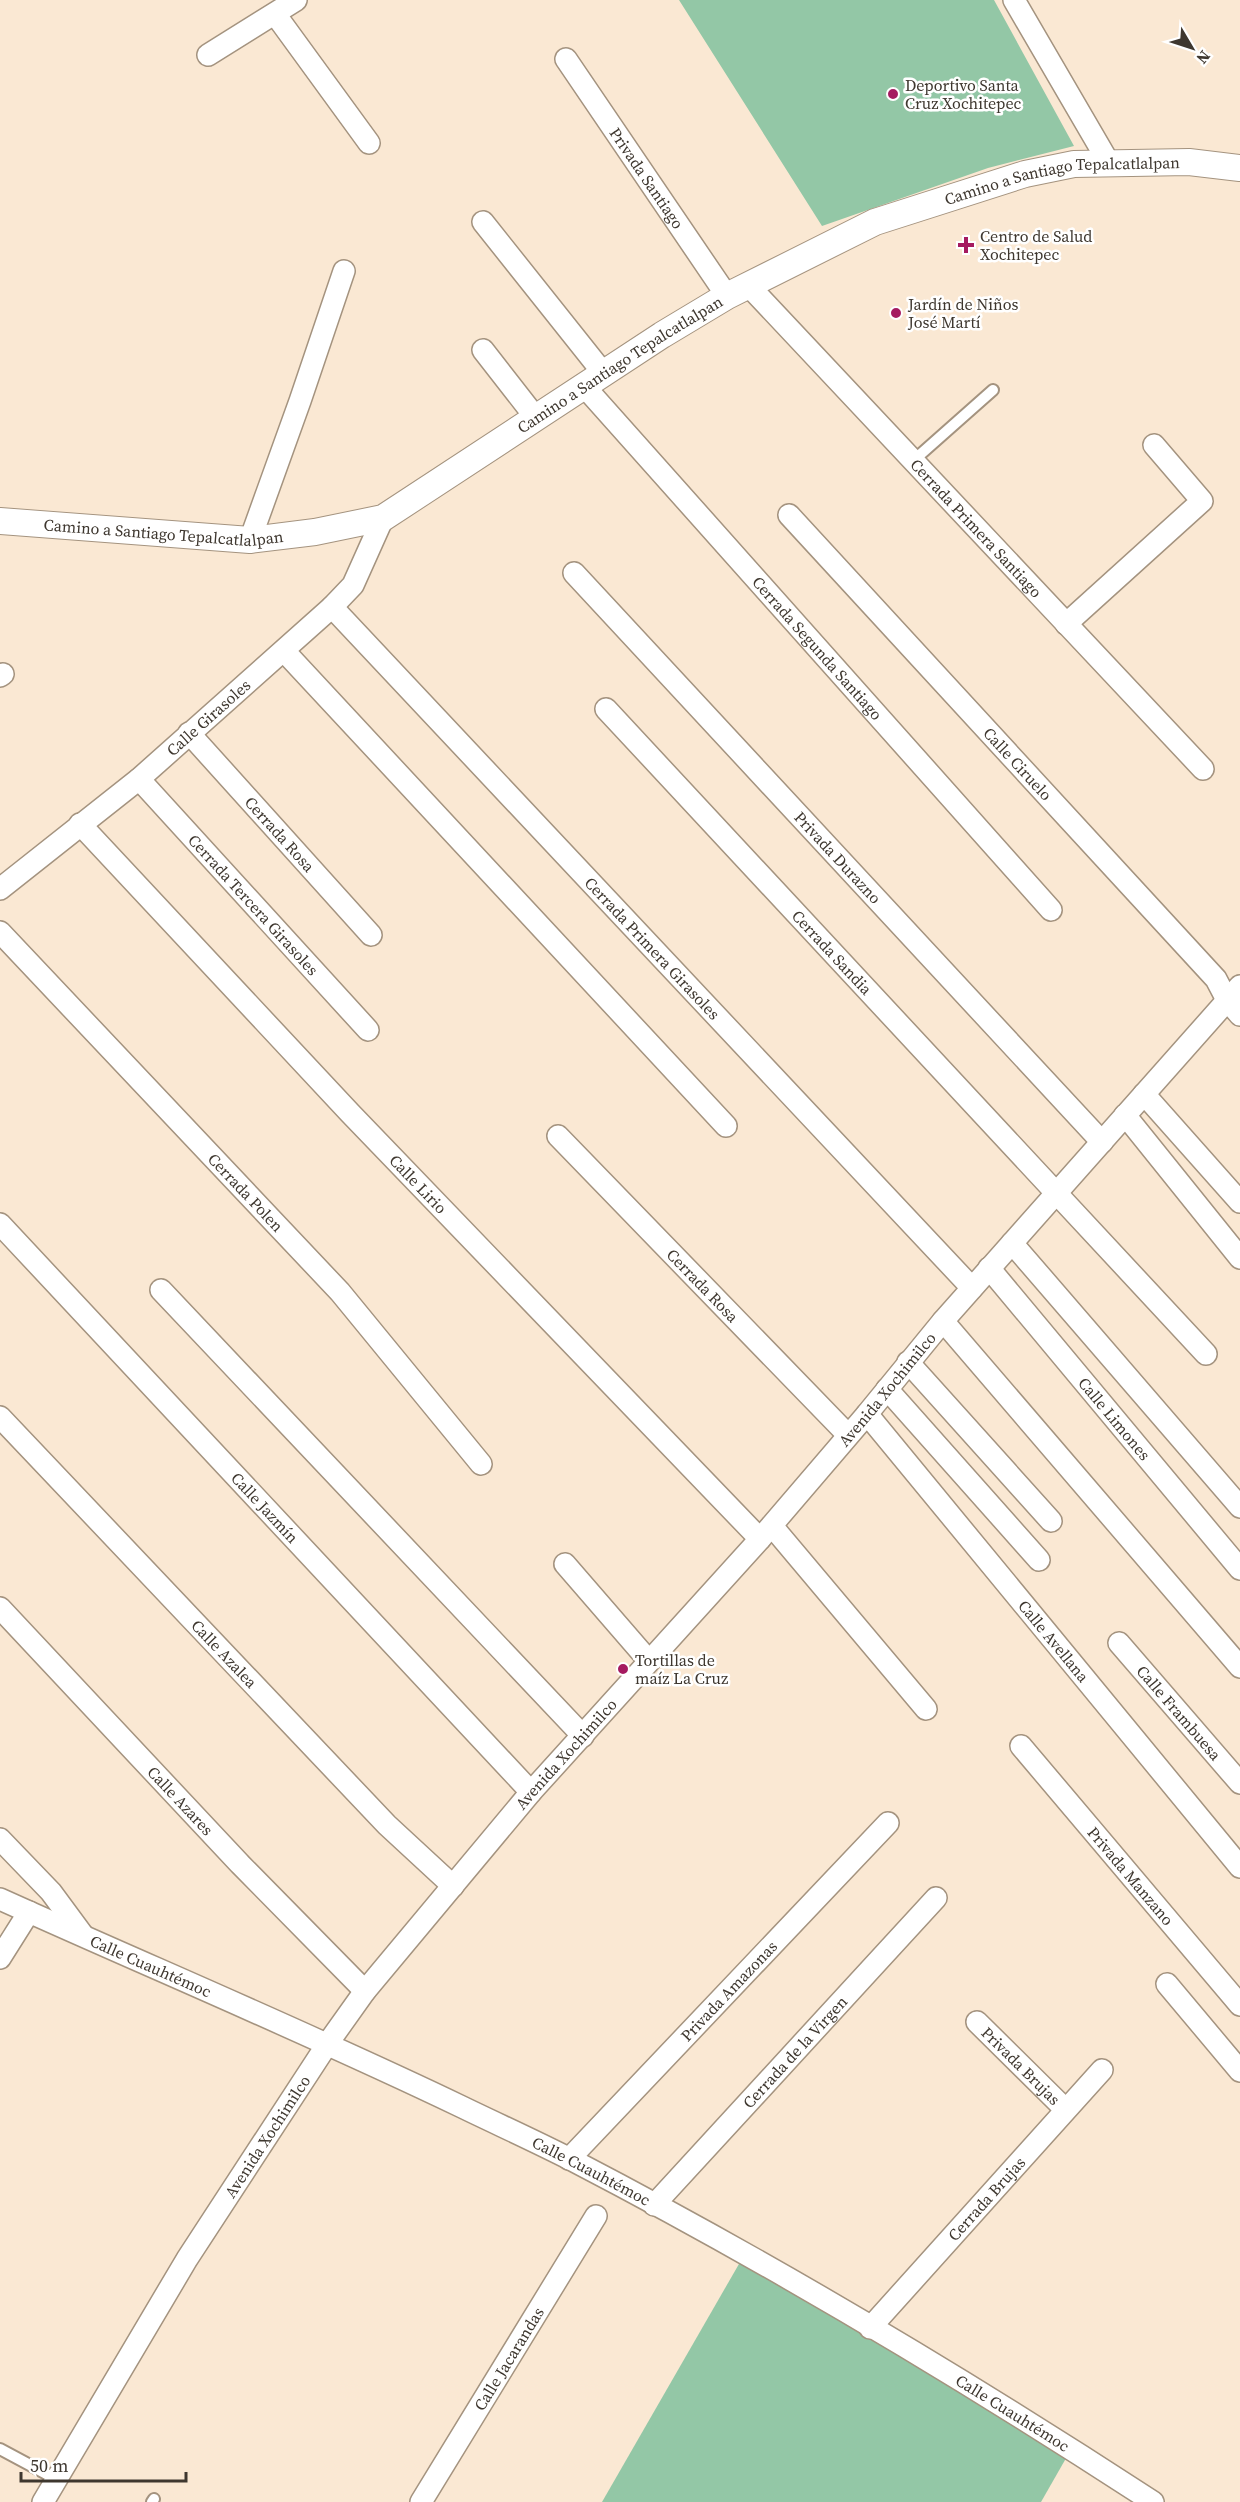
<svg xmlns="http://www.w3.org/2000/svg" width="1240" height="2502" font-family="'Source Serif 4',serif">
  <rect width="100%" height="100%" fill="#fae8d3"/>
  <g fill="#93c7a6">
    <polygon points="679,0 994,0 1074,146 988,168 822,226"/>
    <polygon points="743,2257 1069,2453 1041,2502 602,2502"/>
  </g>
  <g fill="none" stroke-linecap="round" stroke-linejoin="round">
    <defs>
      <g id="service">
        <polyline points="914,460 993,390"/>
        <polyline points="0,2449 56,2479"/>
        <polyline points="152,2502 154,2499"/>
      </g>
      <g id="minor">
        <polyline points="1014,0 1109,163"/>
        <polyline points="275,14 369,143"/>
        <polyline points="208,55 296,0"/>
        <path id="s1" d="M566,59L727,296"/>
        <polyline points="483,222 604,374"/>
        <path id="s2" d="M749,286L1203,769"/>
        <polyline points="483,350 536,418"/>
        <path id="s3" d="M584,386L1051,910"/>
        <path id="s4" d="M789,515L1216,979L1227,1000L1240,1015"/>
        <polyline points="250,540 300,401 344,271"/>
        <path id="s5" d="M574,573L1102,1142"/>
        <path id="s6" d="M332,607L972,1288"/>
        <polyline points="1066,624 1202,501 1154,445"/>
        <polyline points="285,652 726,1126"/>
        <polyline points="0,676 3,674"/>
        <path id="s7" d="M606,709L1206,1354"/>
        <path id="s8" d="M189,733L371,935"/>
        <path id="s9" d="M139,779L368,1030"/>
        <path id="s10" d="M80,824L350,1113L760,1539"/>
        <path id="s11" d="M0,889L139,779L332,607L353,585L383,518"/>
        <path id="s12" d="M0,932L340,1292L481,1464"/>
        <polyline points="1144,1094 1240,1202"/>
        <polyline points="1125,1115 1240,1258"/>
        <path id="s13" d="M558,1136L848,1435"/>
        <path id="s14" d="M0,1224L531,1792"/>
        <polyline points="1012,1243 1240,1507"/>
        <path id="s15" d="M989,1268L1240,1569"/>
        <polyline points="161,1290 583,1736"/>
        <polyline points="943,1321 1240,1667"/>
        <polyline points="908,1362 1051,1521"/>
        <polyline points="887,1389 1039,1560"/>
        <path id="s16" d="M867,1414L1240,1867"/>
        <path id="s17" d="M0,1417L387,1825L453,1886"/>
        <polyline points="772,1526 926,1709"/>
        <polyline points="565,1564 649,1661"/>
        <path id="s18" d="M0,1608L240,1864L365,1991"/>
        <path id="s19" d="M1119,1643L1240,1783"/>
        <path id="s20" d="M1021,1746L1240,2005"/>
        <polyline points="0,1839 51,1892 82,1934"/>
        <path id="s21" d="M0,1899C153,1968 308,2033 460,2106C497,2124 535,2141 572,2160C770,2263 966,2380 1153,2502"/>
        <polyline points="0,1958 29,1912"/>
        <polyline points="1167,1984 1240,2071"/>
        <path id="s22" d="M977,2022L1065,2109"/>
        <path id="s23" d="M569,2159L888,1823"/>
        <path id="s24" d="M654,2205L936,1898"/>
        <path id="s25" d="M870,2328L1102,2070"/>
        <path id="s26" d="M43,2502L187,2259L328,2043L365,1991L531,1792L760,1539L867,1414L943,1321L1240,986"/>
        <path id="s27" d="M421,2502L596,2216"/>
      </g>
      <g id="tertiary">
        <path id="s28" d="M0,521L250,540L315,532L383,518L662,335L727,296L875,222L1025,174L1074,164L1189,162L1240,168"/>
      </g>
    </defs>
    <use href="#service" stroke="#a4937f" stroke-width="14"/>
    <use href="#minor" stroke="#a4937f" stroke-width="24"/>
    <use href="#tertiary" stroke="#a4937f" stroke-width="28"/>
    <use href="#service" stroke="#fff" stroke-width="10"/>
    <use href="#minor" stroke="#fff" stroke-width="21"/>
    <use href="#tertiary" stroke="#fff" stroke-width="26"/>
  </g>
  <g fill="#a51a60" stroke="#fff" stroke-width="2">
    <circle cx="893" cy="94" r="6"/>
    <path d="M963 236h6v6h6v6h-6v6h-6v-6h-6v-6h6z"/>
    <circle cx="896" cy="313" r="6"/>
    <circle cx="623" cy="1669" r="6"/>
  </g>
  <g text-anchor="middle" stroke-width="5" stroke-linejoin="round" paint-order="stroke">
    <g font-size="16" fill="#3e372f" stroke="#fff" text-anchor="start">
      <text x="905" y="91">Deportivo Santa<tspan x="905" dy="18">Cruz Xochitepec</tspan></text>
      <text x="980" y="242">Centro de Salud<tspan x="980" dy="18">Xochitepec</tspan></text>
      <text x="908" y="310">Jardín de Niños<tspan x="908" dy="18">José Martí</tspan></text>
      <text x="635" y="1666">Tortillas de<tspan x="635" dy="18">maíz La Cruz</tspan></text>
    </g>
    <g font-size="16" fill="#3e372f" stroke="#fff">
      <text dy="6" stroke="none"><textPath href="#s1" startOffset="144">Privada Santiago</textPath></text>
      <text dy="6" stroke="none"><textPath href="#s28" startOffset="1154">Camino a Santiago Tepalcatlalpan</textPath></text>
      <text dy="6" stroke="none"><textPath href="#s28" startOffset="668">Camino a Santiago Tepalcatlalpan</textPath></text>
      <text dy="6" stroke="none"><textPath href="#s2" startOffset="332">Cerrada Primera Santiago</textPath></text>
      <text dy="6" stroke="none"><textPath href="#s28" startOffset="164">Camino a Santiago Tepalcatlalpan</textPath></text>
      <text dy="6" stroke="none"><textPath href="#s3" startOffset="351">Cerrada Segunda Santiago</textPath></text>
      <text dy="6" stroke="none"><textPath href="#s11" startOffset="270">Calle Girasoles</textPath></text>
      <text dy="6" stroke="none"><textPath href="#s4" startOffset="338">Calle Ciruelo</textPath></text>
      <text dy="6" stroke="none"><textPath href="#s8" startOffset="136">Cerrada Rosa</textPath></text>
      <text dy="6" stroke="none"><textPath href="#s5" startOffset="388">Privada Durazno</textPath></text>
      <text dy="6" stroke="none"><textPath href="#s9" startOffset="170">Cerrada Tercera Girasoles</textPath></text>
      <text dy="6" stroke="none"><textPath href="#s6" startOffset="468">Cerrada Primera Girasoles</textPath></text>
      <text dy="6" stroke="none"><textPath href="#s7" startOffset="332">Cerrada Sandia</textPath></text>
      <text dy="6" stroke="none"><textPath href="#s10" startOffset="494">Calle Lirio</textPath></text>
      <text dy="6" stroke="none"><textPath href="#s12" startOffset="358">Cerrada Polen</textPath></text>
      <text dy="6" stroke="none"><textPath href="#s13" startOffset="208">Cerrada Rosa</textPath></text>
      <text dy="6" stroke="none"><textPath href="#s26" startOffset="1401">Avenida Xochimilco</textPath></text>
      <text dy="6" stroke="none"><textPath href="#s15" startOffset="196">Calle Limones</textPath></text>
      <text dy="6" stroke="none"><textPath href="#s14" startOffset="388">Calle Jazmín</textPath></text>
      <text dy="6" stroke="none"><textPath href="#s16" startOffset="294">Calle Avellana</textPath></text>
      <text dy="6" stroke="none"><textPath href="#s17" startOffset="326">Calle Azalea</textPath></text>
      <text dy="6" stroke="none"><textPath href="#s19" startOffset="92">Calle Frambuesa</textPath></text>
      <text dy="6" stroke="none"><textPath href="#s26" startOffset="915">Avenida Xochimilco</textPath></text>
      <text dy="6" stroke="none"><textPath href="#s18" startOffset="264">Calle Azares</textPath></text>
      <text dy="6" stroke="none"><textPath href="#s20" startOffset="170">Privada Manzano</textPath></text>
      <text dy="6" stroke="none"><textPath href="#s21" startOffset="165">Calle Cuauhtémoc</textPath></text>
      <text dy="6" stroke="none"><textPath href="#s23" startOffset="232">Privada Amazonas</textPath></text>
      <text dy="6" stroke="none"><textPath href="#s24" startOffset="208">Cerrada de la Virgen</textPath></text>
      <text dy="6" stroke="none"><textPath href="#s22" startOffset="62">Privada Brujas</textPath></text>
      <text dy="6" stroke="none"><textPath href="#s26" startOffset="429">Avenida Xochimilco</textPath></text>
      <text dy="6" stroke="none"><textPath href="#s21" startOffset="651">Calle Cuauhtémoc</textPath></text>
      <text dy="6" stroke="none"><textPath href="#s25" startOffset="174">Cerrada Brujas</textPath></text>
      <text dy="6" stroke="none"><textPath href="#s27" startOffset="168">Calle Jacarandas</textPath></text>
      <text dy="6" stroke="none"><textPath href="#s21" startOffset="1137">Calle Cuauhtémoc</textPath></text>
    </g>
  </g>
  <g transform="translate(1192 48) rotate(129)" stroke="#ffffff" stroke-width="4.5" paint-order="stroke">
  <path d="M0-4.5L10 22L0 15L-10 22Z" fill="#3e372f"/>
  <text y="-9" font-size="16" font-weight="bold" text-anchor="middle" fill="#3e372f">N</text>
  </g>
  <path d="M21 2472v9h165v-9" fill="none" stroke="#3e372f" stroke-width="3"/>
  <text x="30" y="2472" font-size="18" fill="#3e372f" stroke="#ffffff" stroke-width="4.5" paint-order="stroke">50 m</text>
</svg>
